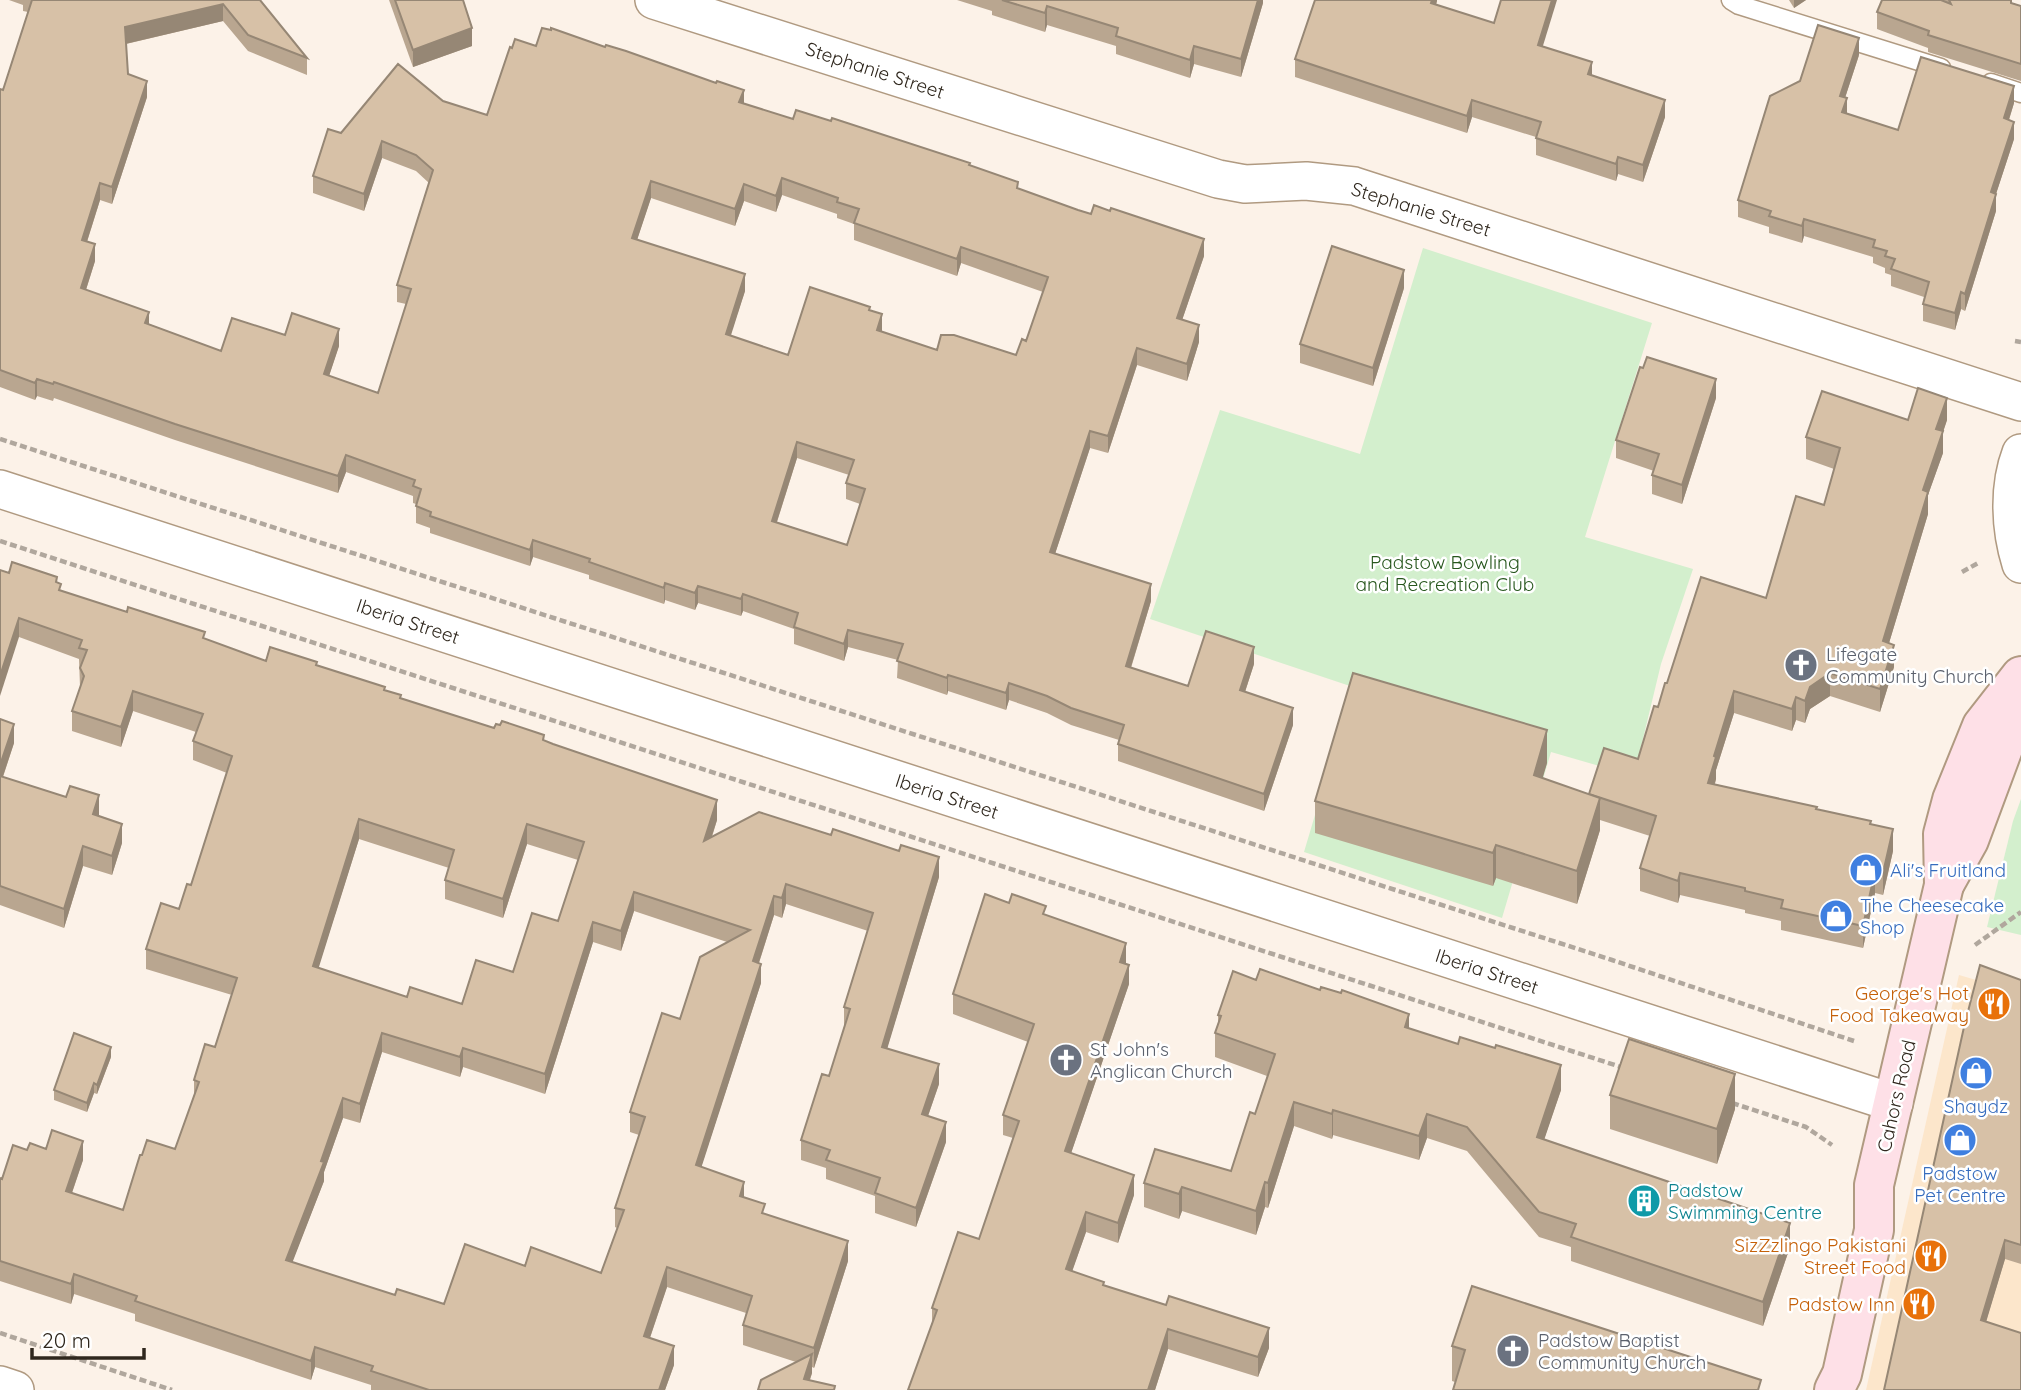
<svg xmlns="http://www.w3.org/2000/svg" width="2021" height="1390" font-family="Quicksand,sans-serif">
  <rect width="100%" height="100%" fill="#fcf2e8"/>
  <polygon fill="#fce6cb" points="1959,975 2021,993 2021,1390 1866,1390"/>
  <g fill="#d3efcd">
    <polygon points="1423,248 1652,323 1585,537 1693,569 1661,664 1634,776 1551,752 1502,918 1304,852 1353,687 1150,619 1220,410 1360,454"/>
    <polygon points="2021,799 2021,935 1987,927 2013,821"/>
  </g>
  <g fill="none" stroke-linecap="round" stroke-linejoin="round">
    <defs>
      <g id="lane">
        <polyline points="1731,0 1739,5 1941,68"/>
        <polyline points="1991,83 2021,93"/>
      </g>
      <g id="street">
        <polyline points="654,0 1218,179 1245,184 1306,181 1354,186 2021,402"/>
        <path d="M2021,453C2008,487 2010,529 2021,564"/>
        <polyline points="0,489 1894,1103"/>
        <polyline points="0,1385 15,1390"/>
      </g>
      <g id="secondary">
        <polyline points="1945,883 1969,840 2008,735 2018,685"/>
        <polyline points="1834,1390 1842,1374 1874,1230 1874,1185 1944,885 1943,834 1952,800 1982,726 2021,676"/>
      </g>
    </defs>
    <use href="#lane" stroke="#b09a81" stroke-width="21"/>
    <use href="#street" stroke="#b09a81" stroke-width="40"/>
    <use href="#secondary" stroke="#b09a81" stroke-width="42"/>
    <g stroke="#b0a79d" stroke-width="4.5" stroke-dasharray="7 3.5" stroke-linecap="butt">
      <polyline points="2015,341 2021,342"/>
      <polyline points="0,439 1612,960 1854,1041"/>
      <polyline points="0,541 1624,1068"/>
      <polyline points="1962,572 1978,563"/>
      <polyline points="1975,945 2021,912"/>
      <polyline points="1732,1103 1806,1127 1832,1145"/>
      <polyline points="0,1333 172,1390"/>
    </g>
    <use href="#lane" stroke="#fff" stroke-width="18"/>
    <use href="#street" stroke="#fff" stroke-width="37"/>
    <use href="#secondary" stroke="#fee0e7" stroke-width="38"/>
  </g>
  <g fill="#b9a690" fill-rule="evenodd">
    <path d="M9,0H260L307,58V75L248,51L223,21L126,44L128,74L147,97L112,204L100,200L87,242L95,261L86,290L149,324L221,351L285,335L339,346L329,376L378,393L406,304L397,302V285L429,183L416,171L382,158L364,211L313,193V176L341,133L443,101L487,115L512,48L536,46L744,104L793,119L970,165L1018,189L1204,256L1182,320L1199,342L1187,381L1137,365L1108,453L1090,448L1055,554L1151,601L1131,668L1188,686L1254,664L1245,692L1293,725L1264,811L1118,761V744L1119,740L1071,725L1047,713L1009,700L1006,710L948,691L947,695L897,678L898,660L848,647L844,661L794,644V629L743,611L741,616L698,603L695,610L665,600L664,604L589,579V575L533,557L530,566L430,533V528L416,523V504L413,503V496L346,472L338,493L175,440L54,398L53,401L37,396L35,400L0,387V89L3,90L28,12L23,11V5ZM782,195L837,214V218L854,224V240L957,276L961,263L1043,292L1026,341L1016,355L937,350L882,332L870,310L788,355L730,336L745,291L637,240L651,198L735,226L744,201L776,212ZM797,458L849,475L846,483V499L860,504L847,545L777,522Z"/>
    <polygon points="389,0 463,0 472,46 413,67"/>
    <polygon points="957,0 1263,0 1263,3 1241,77 1194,64 1190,78 1116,54 1116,46 1047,25 1045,32 992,15 992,11"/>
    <polygon points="1437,0 1436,5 1542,46 1665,117 1643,182 1618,174 1616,181 1536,155 1536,137 1472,117 1467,133 1295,77 1295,59"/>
    <polygon points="1789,0 1806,0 1794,8"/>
    <polygon points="1882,0 2012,0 2012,3 2021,6 2021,81 1928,52 1928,48 1877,29 1877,12"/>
    <polygon points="1859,55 1845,98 1847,114 1898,130 2014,103 2009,120 2014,139 1996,194 1996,211 1965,311 1961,309 1955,330 1923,321 1923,304 1924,297 1891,286 1891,275 1885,273 1885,268 1873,263 1873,257 1804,236 1802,243 1769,233 1769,227 1738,217 1738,200"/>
    <polygon points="1404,288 1373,386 1300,363 1300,344"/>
    <polygon points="1716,398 1682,504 1652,494 1652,475 1654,471 1616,458 1616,440"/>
    <polygon points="1908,420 1947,420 1943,432 1943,453 1928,495 1928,514 1889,643 1894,667 1880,712 1830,696 1810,709 1805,723 1796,720 1792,731 1734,713 1716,770 1716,779 1715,784 1817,809 1871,824 1893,851 1883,895 1875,893 1863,948 1781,930 1781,921 1745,913 1745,910 1680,895 1678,903 1640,891 1640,868 1650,836 1600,820 1600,830 1577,904 1496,878 1493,886 1315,833 1315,801 1547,763 1542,778 1589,794 1638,759 1667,683 1766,598 1824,505 1834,469 1806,459 1806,437"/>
    <path d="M9,573L57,583L61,591L266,661L317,666L385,690L401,698L494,728L544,741L717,820L712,837L939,877L887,1048L939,1084L928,1116L946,1142L916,1227L875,1213V1196L826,1179V1168L801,1160V1140L829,1076L845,1027L844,1026V1007L868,931L786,904L782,918L774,915L759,963L761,983L701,1167L744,1197L765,1214L848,1261L814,1368L812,1367V1373L810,1380L835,1390H758L796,1362L743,1345V1325L746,1313L667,1287L650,1338L674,1365L665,1390H371V1385L315,1367L311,1380L135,1321V1314L74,1294L71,1304L0,1281V1178L2,1179L27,1150L83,1160L72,1193L123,1210L142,1155L175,1149L194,1095V1080L215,1047L232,995L146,969V949L179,909L191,885L227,773L193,760V741L196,732L133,711L121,747L72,731V711L80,687L79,659L19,637ZM359,839L449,868L445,880V899L503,918L527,844L578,860L558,921L513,972L462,1004L407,997L318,968ZM634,911L727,942L680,1019L630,1112V1132L639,1135L615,1208V1227L617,1228L601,1273L525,1266L444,1304L395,1295L292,1262L324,1181V1172L343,1118L360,1123L382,1052L460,1077L463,1067L545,1094L593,942L621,951Z"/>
    <polygon points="0,719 14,743 3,777 99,816 122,843 112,875 83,866 64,928 0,905"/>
    <polygon points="1046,915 1126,964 1129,984 1071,1153 1134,1195 1118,1243 1086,1232 1072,1271 1104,1285 1269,1348 1258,1377 1168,1349 1155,1390 908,1390 932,1323 932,1308 979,1239 1013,1138 1003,1135 1003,1115 1028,1042 953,1014 953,994"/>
    <polygon points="1256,980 1409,1028 1561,1090 1544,1139 1790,1247 1763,1326 1571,1261 1571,1247 1539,1237 1467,1151 1427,1138 1419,1160 1333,1135 1332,1139 1294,1126 1268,1208 1265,1207 1256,1235 1182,1211 1179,1219 1144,1207 1144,1183 1231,1171 1255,1114 1267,1076 1215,1057 1215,1033 1218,1023 1218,1015"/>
    <polygon points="2021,980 2021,1264 2005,1259 1986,1321 1884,1390"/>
    <polygon points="111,1057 97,1094 94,1093 87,1112 54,1100 54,1090"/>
    <polygon points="1610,1095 1735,1109 1717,1164 1610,1129"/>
    <polygon points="1452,1346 1761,1390 1455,1382 1452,1381"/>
  </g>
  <g fill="#968775">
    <polygon points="1258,0 1263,0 1263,3 1241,77 1241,59"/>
    <polygon points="1432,0 1437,0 1437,1 1431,20"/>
    <polygon points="1552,0 1557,0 1538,62 1538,45"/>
    <polygon points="1794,0 1806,0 1794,8"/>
    <polygon points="223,4 223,21 125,44 125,27"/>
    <polygon points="1047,6 1047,25 1045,32 1045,13"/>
    <polygon points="472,28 472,46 413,67 413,50"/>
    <polygon points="1859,38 1859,55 1840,113 1840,96"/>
    <polygon points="1194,46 1194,64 1190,78 1190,60"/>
    <polygon points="1592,62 1592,79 1588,74"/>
    <polygon points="147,81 147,97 112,204 112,187"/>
    <polygon points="2014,86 2014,103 2004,135 2004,118"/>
    <polygon points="744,90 744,107 739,102"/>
    <polygon points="1847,98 1847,115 1842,112"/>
    <polygon points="1472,100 1472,117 1467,133 1467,116"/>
    <polygon points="1665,100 1665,117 1643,182 1643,165"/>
    <polygon points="2014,122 2014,139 1996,194 1996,211 1965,311 1965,294 1991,192"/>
    <polygon points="382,141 382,158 364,211 364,194"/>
    <polygon points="1618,157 1618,174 1616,181 1616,164"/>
    <polygon points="782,178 782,195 776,212 776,196"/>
    <polygon points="651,181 651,198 632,255 632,238"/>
    <polygon points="100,183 100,200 82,257 82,240"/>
    <polygon points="744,184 744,201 735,226 735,209"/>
    <polygon points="1804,219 1804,236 1802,243 1802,226"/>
    <polygon points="1204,239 1204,256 1177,335 1177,318"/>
    <polygon points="95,244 95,261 81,305 81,288"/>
    <polygon points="961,247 961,263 957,276 957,259"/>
    <polygon points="1404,270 1404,288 1373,386 1373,368"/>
    <polygon points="745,274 745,291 726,351 726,334"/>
    <polygon points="1961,292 1961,309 1955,330 1955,313"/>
    <polygon points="149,312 149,328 145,323"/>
    <polygon points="882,314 882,331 877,347 877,330"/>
    <polygon points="1199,325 1199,342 1187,381 1187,364"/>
    <polygon points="339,329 339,346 324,391 324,374"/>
    <polygon points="1137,348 1137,365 1108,453 1108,436"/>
    <polygon points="37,379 37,396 35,400 35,383"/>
    <polygon points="1716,379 1716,398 1682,504 1682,485"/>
    <polygon points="1947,398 1947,420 1943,432 1943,453 1928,495 1928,514 1883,663 1883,641 1923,490 1936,429"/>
    <polygon points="1090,431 1090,448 1050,569 1050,552"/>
    <polygon points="797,442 797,458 772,537 772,521"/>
    <polygon points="346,455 346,472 338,493 338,476"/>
    <polygon points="533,540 533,557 530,566 530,550"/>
    <polygon points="665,583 665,600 664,604 664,588"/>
    <polygon points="1151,584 1151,601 1126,683 1126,666"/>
    <polygon points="698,586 698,603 695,610 695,593"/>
    <polygon points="743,594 743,611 741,616 741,599"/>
    <polygon points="19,618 19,637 0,696 0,676"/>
    <polygon points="848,630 848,647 844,661 844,644"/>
    <polygon points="1894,645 1894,667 1880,712 1880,689"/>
    <polygon points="1254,647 1254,664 1240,707 1240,690"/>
    <polygon points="1830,673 1830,696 1810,709 1805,723 1805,701 1810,687"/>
    <polygon points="948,675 948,691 947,695 947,678"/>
    <polygon points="1009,683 1009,700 1006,710 1006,693"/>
    <polygon points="133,691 133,711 121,747 121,727"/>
    <polygon points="1734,691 1734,713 1716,770 1716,779 1708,805 1708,783 1714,756"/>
    <polygon points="1796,697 1796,720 1792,731 1792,709"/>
    <polygon points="1293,708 1293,725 1264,811 1264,794"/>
    <polygon points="14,724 14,743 0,785 0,765"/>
    <polygon points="1547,730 1547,763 1534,808 1534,775"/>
    <polygon points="99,795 99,815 93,834 93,814"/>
    <polygon points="1600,798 1600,830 1577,904 1577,871"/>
    <polygon points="717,800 717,820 704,860 704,841"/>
    <polygon points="359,819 359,839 313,986 313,966"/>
    <polygon points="122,824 122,843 112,875 112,856"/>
    <polygon points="527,824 527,844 503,918 503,899"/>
    <polygon points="1893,829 1893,851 1883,895 1883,873"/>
    <polygon points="1496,845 1496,878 1493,886 1493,853"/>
    <polygon points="83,846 83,866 64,928 64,909"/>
    <polygon points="939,857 939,877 882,1066 882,1047"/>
    <polygon points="1875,871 1875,893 1863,948 1863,926"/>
    <polygon points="1680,873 1680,895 1678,903 1678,881"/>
    <polygon points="786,884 786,904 782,918 782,898"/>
    <polygon points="634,892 634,911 621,951 621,931"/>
    <polygon points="774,896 774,915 753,981 753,961"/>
    <polygon points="593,922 593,942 545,1094 545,1074"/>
    <polygon points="1126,943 1126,963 1120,981 1120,962"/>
    <polygon points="761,964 761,983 696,1184 696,1165"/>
    <polygon points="1129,965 1129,984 1065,1171 1065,1151"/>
    <polygon points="1409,1014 1409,1038 1405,1027"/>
    <polygon points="382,1033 382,1052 360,1123 360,1104"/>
    <polygon points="111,1047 111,1057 97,1094 97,1085"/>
    <polygon points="463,1048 463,1067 460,1077 460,1057"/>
    <polygon points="939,1064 939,1084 922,1133 922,1114"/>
    <polygon points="1561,1065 1561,1090 1537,1161 1537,1137"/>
    <polygon points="1735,1074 1735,1109 1717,1164 1717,1129"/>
    <polygon points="94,1083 94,1093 87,1112 87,1103"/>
    <polygon points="343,1098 343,1118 324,1172 324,1181 286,1279 286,1260"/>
    <polygon points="1294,1102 1294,1126 1268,1208 1268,1183"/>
    <polygon points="1333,1110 1333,1135 1332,1139 1332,1114"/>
    <polygon points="1427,1114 1427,1138 1419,1160 1419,1136"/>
    <polygon points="946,1122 946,1142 916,1227 916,1208"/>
    <polygon points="83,1141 83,1160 66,1210 66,1191"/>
    <polygon points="1134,1175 1134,1195 1118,1243 1118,1223"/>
    <polygon points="744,1182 744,1201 740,1196"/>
    <polygon points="1265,1182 1265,1207 1256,1235 1256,1211"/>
    <polygon points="1182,1187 1182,1211 1179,1219 1179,1194"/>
    <polygon points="1086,1212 1086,1232 1066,1289 1066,1269"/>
    <polygon points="1790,1223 1790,1247 1763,1326 1763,1302"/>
    <polygon points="2005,1240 2005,1259 1981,1339 1981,1320"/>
    <polygon points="848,1241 848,1261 814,1368 814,1348"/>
    <polygon points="667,1267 667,1287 644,1355 644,1336"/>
    <polygon points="74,1274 74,1294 71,1304 71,1284"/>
    <polygon points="1269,1328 1269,1348 1258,1377 1258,1357"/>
    <polygon points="1168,1329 1168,1349 1155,1390 1148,1390"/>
    <polygon points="674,1346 674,1365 665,1390 659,1390"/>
    <polygon points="315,1347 315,1367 311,1380 311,1361"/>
    <polygon points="812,1354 812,1373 806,1390 804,1379"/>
  </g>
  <g fill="#d7c1a7" stroke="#968775" stroke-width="2" fill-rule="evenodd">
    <path d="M32,0H260L307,58L248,35L223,4L125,27L128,74L147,81L112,187L100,183L82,240L95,244L81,288L149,312L145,323L221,351L232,318L285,335L292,313L339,329L324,374L378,393L411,289L397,285L433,170L416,155L382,141L364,194L313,176L328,129L341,133L398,64L443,101L487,115L510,47L512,48L515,39L536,46L542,28L551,30V28L605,47L606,45L626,51L716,83L717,81L744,90L739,102L793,119L796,110L831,121L832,118L970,163L969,165L1018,182L1017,188L1078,210L1091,214L1094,205L1110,211L1111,208L1204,239L1177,318L1199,325L1187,364L1137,348L1108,436L1090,431L1050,552L1151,584L1126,666L1188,686L1206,631L1254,647L1240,690L1293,708L1264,794L1118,744L1124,725L1071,708L1047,696L1009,683L1006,693L948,675L947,678L897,661L903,644L848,630L844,644L794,627L798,613L743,594L741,599L698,586L695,593L665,583L664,588L589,562L590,559L533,540L530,550L430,516L431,512L416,506L421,489L413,486L415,480L346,455L338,476L175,424L54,382L53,384L37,379L35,383L0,370V89L3,90ZM782,178L838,198L837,202L859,209L854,223L957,259L961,247L1048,277L1026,341L1022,339L1016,355L954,335H941L937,350L877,330L882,314L869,310L870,307L810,287L788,355L726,334L745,274L632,238L651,181L735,209L744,184L776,196ZM797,442L854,460L846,483L865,489L847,545L772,521Z"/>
    <polygon points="395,0 463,0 472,28 413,50"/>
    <polygon points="1002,0 1258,0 1241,59 1194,46 1190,60 1116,36 1118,28 1047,6 1045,13"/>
    <polygon points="1315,0 1432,0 1431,3 1494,23 1501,0 1552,0 1538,45 1592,62 1588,74 1665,100 1643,165 1618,157 1616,164 1536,138 1541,122 1472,100 1467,116 1295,59"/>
    <polygon points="1882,0 1941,0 1951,4 1949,0 2011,0 2011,3 2021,6 2021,64 1928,35 1929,31 1877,12"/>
    <polygon points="1818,25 1859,38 1840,96 1847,98 1842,112 1898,130 1921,57 2014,86 2004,118 2014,122 1991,192 1996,194 1965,294 1961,292 1955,313 1923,304 1929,282 1891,269 1895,259 1885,256 1887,251 1873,247 1875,240 1804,219 1802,226 1769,216 1771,211 1738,200 1770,96 1800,81"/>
    <polygon points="1332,246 1404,270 1373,368 1300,344"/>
    <polygon points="1647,357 1716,379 1682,485 1652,475 1659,454 1616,440 1640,367 1643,368"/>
    <polygon points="1918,388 1947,398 1936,429 1943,431 1923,490 1928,492 1883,641 1894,645 1880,689 1830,673 1810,687 1805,701 1796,697 1792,709 1734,691 1714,756 1716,757 1708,783 1817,807 1816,809 1871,821 1870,824 1893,829 1883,873 1875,871 1863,926 1781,908 1783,900 1745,891 1745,888 1680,873 1678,881 1640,868 1656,816 1589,794 1604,748 1638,759 1654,706 1658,707 1665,683 1667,683 1701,577 1766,598 1796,496 1824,505 1840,448 1806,437 1822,391 1908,420"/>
    <path d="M12,562L57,577L56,582L61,584L59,590L127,612L128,607L205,632L203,638L266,661L270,647L317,662L316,665L385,687L384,690L401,695L400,698L494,728L496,724L500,725L502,721L544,735L543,740L553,744L717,800L704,841L759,812L831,835L833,829L899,851L901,845L939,857L882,1047L939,1064L922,1114L946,1122L916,1208L875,1193L880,1178L826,1160L830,1150L801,1140L822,1074L829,1076L850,1009L844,1007L873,913L786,884L782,898L774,896L753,961L761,964L696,1165L744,1182L740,1196L765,1204L762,1213L848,1241L814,1348L743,1325L752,1296L667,1267L644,1336L674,1346L659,1390H429L371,1371L373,1366L315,1347L311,1361L135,1301L137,1296L74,1274L71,1284L0,1261V1178L2,1179L13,1145L27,1150L30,1143L46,1149L52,1130L83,1141L66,1191L123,1210L140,1155H142L147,1140L175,1149L199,1082L194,1080L205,1044L215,1047L237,978L146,949L161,903L179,909L187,884L191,885L232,756L193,741L203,714L133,691L121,727L72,711L84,676L80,668L87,650L79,648L82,640L19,618L0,676V570L9,573ZM359,819L454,850L445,880L503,899L527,824L584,842L558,921L532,913L513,972L476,960L462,1004L410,987L407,997L313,966ZM634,892L750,930L700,957L680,1019L662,1013L630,1112L645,1117L615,1208L624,1210L601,1273L531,1247L525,1266L465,1244L444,1304L397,1289L395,1295L286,1260L324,1162L321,1161L343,1098L360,1104L382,1033L460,1057L463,1048L545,1074L593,922L621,931Z"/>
    <polygon points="1353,673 1547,730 1534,775 1600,798 1577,871 1496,845 1493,853 1315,801"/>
    <polygon points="0,719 14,724 0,765"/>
    <polygon points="0,776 66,797 70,786 99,795 93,814 122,824 112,856 83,846 64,909 0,886"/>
    <polygon points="985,894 1009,903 1012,894 1046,906 1043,914 1126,943 1120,962 1129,965 1065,1151 1134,1175 1118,1223 1086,1212 1066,1269 1104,1282 1103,1285 1166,1305 1169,1296 1269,1328 1258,1357 1168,1329 1148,1390 908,1390 937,1310 932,1308 958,1232 979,1239 1019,1121 1003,1115 1034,1024 953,994"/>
    <polygon points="1980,965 2021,980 2021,1245 2005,1240 1981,1320 2021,1333 2021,1390 1884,1390 1964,1027"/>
    <polygon points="1260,969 1320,990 1321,987 1341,993 1342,990 1409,1014 1405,1027 1458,1044 1460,1037 1495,1048 1496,1045 1561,1065 1537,1137 1790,1223 1763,1302 1571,1237 1576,1224 1539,1212 1467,1127 1427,1114 1419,1136 1333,1110 1332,1114 1294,1102 1268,1183 1265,1182 1256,1211 1182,1187 1179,1194 1144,1183 1155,1149 1231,1171 1250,1112 1255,1114 1275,1054 1215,1033 1221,1016 1218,1015 1233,971 1256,980"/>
    <polygon points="74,1033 111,1047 97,1085 94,1083 87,1103 54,1090"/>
    <polygon points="1629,1039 1735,1074 1717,1129 1610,1095"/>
    <polygon points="1472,1286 1761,1380 1758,1390 1453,1390 1465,1350 1452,1346"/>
    <polygon points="812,1354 804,1379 835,1386 834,1390 758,1390 761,1380"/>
  </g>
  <defs>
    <symbol id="church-disc" viewBox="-11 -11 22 22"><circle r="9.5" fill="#6b7280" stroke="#fff"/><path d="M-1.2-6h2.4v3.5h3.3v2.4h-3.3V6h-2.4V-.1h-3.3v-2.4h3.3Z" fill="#fff"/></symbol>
    <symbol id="shop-disc" viewBox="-11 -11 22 22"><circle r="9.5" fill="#3f7fe0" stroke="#fff"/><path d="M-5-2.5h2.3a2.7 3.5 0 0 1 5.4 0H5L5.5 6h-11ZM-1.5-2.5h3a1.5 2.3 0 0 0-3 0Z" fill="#fff"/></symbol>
    <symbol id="restaurant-disc" viewBox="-11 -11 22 22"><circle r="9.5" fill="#e8710a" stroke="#fff"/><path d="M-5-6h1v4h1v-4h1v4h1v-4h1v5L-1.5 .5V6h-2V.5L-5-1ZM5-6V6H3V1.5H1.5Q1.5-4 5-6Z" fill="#fff"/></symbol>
    <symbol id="building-disc" viewBox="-11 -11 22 22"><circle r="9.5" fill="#0f9aa8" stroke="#fff"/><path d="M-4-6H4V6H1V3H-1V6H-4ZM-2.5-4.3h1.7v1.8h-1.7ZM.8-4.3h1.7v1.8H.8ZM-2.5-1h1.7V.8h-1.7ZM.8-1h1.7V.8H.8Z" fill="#fff"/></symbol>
  </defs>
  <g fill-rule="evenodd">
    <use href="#church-disc" x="1782" y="646" width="38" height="38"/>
    <use href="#shop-disc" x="1847" y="851" width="38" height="38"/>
    <use href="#shop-disc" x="1817" y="897" width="38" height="38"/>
    <use href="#restaurant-disc" x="1975" y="985" width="38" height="38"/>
    <use href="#church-disc" x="1047" y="1041" width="38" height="38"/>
    <use href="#shop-disc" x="1957" y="1054" width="38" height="38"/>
    <use href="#shop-disc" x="1941" y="1121" width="38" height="38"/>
    <use href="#building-disc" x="1625" y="1182" width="38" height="38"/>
    <use href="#restaurant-disc" x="1912" y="1237" width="38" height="38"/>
    <use href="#restaurant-disc" x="1900" y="1285" width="38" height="38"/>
    <use href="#church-disc" x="1494" y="1332" width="38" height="38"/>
  </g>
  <g text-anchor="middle" stroke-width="5" stroke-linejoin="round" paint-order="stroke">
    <g font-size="19" fill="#2f271d" stroke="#fff">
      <text transform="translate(875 70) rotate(18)" y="7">Stephanie Street</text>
      <text transform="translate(1421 209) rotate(17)" y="7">Stephanie Street</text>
      <text transform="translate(408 621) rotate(18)" y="7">Iberia Street</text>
      <text transform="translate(947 796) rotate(18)" y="7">Iberia Street</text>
      <text transform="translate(1487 971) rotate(18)" y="7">Iberia Street</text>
      <text transform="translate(1896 1096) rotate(-77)" y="7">Cahors Road</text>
    </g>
    <g font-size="19" fill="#27571d" stroke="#fff">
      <text x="1445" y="569">Padstow Bowling<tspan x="1445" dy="22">and Recreation Club</tspan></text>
    </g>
    <g font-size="19" fill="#5b616d" stroke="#fff" text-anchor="start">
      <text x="1826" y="661">Lifegate<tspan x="1826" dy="22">Community Church</tspan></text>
      <text x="1090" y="1056">St John's<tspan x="1090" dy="22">Anglican Church</tspan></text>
      <text x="1538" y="1347">Padstow Baptist<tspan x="1538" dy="22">Community Church</tspan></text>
    </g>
    <g font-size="19" fill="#366cbe" stroke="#fff" text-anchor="start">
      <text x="1890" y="877">Ali's Fruitland</text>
      <text x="1860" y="912">The Cheesecake<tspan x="1860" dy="22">Shop</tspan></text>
      <text x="1976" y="1113" text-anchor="middle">Shaydz</text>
      <text x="1960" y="1180" text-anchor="middle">Padstow<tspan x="1960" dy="22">Pet Centre</tspan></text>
    </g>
    <g font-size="19" fill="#c56008" stroke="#fff" text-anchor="end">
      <text x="1969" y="1000">George's Hot<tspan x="1969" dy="22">Food Takeaway</tspan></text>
      <text x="1906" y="1252">SizZzlingo Pakistani<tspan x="1906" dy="22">Street Food</tspan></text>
      <text x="1895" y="1311">Padstow Inn</text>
    </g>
    <g font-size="19" fill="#0d838f" stroke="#fff" text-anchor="start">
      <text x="1668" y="1197">Padstow<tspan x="1668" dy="22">Swimming Centre</tspan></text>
    </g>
  </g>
  <path d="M32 1348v10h112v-10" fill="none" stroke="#2f271d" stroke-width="3.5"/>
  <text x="42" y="1348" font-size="21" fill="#2f271d" stroke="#ffffff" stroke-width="5" paint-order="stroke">20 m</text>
</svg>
